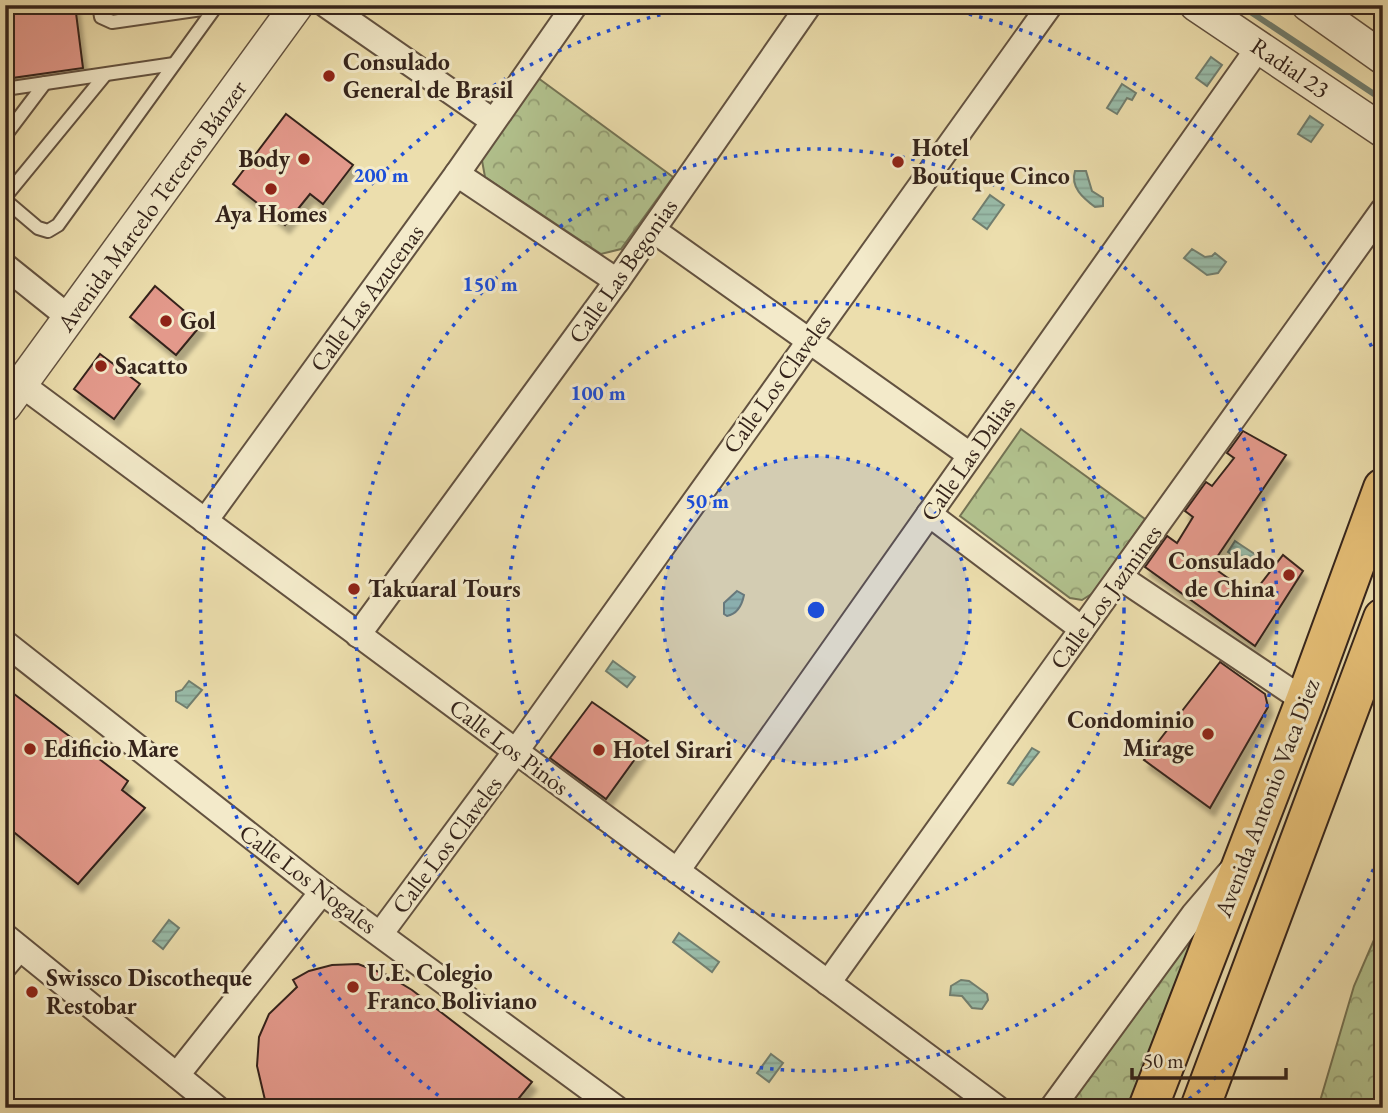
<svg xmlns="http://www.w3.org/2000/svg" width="1388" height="1113" font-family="'EB Garamond',serif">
  <defs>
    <pattern id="forest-crowns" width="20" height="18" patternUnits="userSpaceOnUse" patternTransform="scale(1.75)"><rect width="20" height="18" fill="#b2c28e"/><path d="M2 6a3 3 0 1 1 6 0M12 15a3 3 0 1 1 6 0" fill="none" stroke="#929d73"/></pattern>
    <pattern id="water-rules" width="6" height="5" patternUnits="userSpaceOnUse" patternTransform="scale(1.75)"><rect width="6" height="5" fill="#99bca9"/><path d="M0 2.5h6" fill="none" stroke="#84a191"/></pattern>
    <filter id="shadow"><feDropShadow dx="4.5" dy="8" stdDeviation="2" flood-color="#0004"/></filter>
  </defs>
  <rect width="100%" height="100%" fill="#ecdead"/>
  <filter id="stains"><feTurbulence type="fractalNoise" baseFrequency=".00286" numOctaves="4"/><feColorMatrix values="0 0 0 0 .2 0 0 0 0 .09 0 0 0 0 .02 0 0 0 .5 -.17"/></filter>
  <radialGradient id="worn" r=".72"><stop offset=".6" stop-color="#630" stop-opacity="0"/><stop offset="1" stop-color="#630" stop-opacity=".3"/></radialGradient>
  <g fill="url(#forest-crowns)" stroke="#747354" stroke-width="2">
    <polygon points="534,75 673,177 621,249 601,254 485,177 481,155"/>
    <polygon points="1021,429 1145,519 1093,593 1082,600 1070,598 960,516"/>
    <polygon points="1204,912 1133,1108 1064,1108"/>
    <polygon points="1383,919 1383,1108 1318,1108 1354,986"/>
  </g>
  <g fill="url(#water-rules)" stroke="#717f70" stroke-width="2">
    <polygon points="1211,57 1222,65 1207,86 1196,78"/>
    <polygon points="1122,84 1136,93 1132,100 1127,98 1117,114 1107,108"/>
    <polygon points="1310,116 1323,125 1311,142 1298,134"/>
    <path d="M1075,171H1086L1092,191L1103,198V206L1095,207C1083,198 1070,187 1075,171Z"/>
    <polygon points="990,195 1004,205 987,229 973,219"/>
    <polygon points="1192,249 1205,257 1212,256 1215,253 1226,262 1218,273 1207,275 1184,258"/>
    <polygon points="1235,541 1262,559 1254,570 1228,552"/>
    <path d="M737,591L744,595C742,605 737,614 727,616L724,614V603Z"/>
    <polygon points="613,661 635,677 627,687 606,671"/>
    <polygon points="189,681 202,690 187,708 176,701 176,692 182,690"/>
    <polygon points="1032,748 1039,752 1013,785 1008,783"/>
    <polygon points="169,920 179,928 163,949 153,941"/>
    <polygon points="679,933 719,962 712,972 673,942"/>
    <polygon points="961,980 969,981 987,994 988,1000 982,1009 972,1008 962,996 950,995 951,986"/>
    <polygon points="771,1054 783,1063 769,1082 757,1073"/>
  </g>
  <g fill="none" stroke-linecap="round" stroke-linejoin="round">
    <polyline stroke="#717f70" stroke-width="6" points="1240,5 1383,100"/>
  </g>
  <g fill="#e3998b" stroke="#35241b" stroke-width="2" filter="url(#shadow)">
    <polygon points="5,5 75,5 83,68 5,79"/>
    <polygon points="286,114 353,165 323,204 310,194 285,225 233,184"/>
    <polygon points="155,286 201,325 176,355 130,317"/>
    <polygon points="100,354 140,384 114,419 74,389"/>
    <polygon points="1243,431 1286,455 1211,566 1252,595 1283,555 1303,571 1255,646 1145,567 1167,536 1177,543 1193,517 1185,511 1206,482 1212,486 1234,458 1227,453"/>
    <polygon points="1220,662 1265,694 1268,707 1210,808 1144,760"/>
    <polygon points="5,687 128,781 122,790 145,808 78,884 5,825"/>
    <polygon points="592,702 648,741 606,799 550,758"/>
    <polygon points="358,964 387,975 412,990 532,1082 511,1108 272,1108 265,1100 257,1066 259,1037 269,1014 297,987 293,980 309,971 332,965"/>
  </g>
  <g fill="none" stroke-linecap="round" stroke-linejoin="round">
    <defs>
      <g id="service">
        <polyline points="99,5 101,17 112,22 216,7"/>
        <polyline points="5,89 174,64"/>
        <polyline points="5,136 45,83"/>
        <polyline points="5,197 105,75"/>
        <polyline points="5,200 38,228 48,231 58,225 217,5"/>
        <polyline points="5,975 25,951"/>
      </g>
      <g id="minor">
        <polyline points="326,5 493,121"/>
        <polyline points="457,174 617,281"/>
        <polyline points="653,230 970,455"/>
        <polyline points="5,266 71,319"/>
        <polyline points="22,385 997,1108"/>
        <polyline points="929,514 1082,629"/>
        <polyline points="205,521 457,174 575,5"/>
        <polyline points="1120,577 1305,701"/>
        <polyline points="358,635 617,281 809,5"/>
        <polyline points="5,643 322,892 616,1108"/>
        <polyline points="677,871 1259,47"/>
        <polyline points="381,933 516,751 1050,5"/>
        <polyline points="5,936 217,1108"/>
        <polyline points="828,983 1383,210"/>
        <polyline points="177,1075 322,892"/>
        <polyline points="1052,1108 1194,914 1230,872"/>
      </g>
      <g id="tertiary">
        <polyline points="1196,5 1383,131"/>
        <polyline points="1308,5 1383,58"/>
        <polyline points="5,406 297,5"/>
      </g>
      <g id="trunk">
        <polyline points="1148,1108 1305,701 1383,488"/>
        <polyline points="1200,1108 1383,618"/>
      </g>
    </defs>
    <use href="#service" stroke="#635240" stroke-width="16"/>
    <use href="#minor" stroke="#635240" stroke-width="28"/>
    <use href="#tertiary" stroke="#635240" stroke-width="35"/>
    <use href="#trunk" stroke="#35241b" stroke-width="42"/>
    <use href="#service" stroke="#f3eaca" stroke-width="12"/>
    <use href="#minor" stroke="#f3eaca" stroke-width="24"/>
    <use href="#tertiary" stroke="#f3eaca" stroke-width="32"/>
    <use href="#trunk" stroke="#e6bf76" stroke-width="38"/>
  </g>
  <circle cx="816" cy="610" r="154" fill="#1d4ed8" fill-opacity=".12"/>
  <g fill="none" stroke="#1d4ed8" stroke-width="3.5" stroke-dasharray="3.5 7">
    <circle cx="816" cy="610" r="154"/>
    <circle cx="816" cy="610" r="308"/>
    <circle cx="816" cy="610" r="461"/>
    <path d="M1382 850A615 615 0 0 1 1177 1108M455 1108A615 615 0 0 1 704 5M928 5A615 615 0 0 1 1382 370"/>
  </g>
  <g fill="#8f2418" stroke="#f3eaca" stroke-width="2.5">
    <circle cx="329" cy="76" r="7"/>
    <circle cx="304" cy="159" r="7"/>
    <circle cx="898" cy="162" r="7"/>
    <circle cx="271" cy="189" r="7"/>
    <circle cx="166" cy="321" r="7"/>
    <circle cx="101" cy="366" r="7"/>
    <circle cx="1289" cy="575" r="7"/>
    <circle cx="354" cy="589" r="7"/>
    <circle cx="1208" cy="734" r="7"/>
    <circle cx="30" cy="749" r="7"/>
    <circle cx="599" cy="750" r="7"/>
    <circle cx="353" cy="987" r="7"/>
    <circle cx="32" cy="992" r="7"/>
  </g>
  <g text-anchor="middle" stroke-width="6" stroke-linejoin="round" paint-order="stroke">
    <g font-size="24" font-weight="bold" fill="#35241b" stroke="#f3eaca" text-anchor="start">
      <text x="343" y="70">Consulado<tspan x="343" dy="28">General de Brasil</tspan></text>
      <text x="912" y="156">Hotel<tspan x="912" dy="28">Boutique Cinco</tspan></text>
      <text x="290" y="167" text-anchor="end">Body</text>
      <text x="271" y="222" text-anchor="middle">Aya Homes</text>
      <text x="180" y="329">Gol</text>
      <text x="115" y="374">Sacatto</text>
      <text x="1275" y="569" text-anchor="end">Consulado<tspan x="1275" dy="28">de China</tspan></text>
      <text x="368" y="597">Takuaral Tours</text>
      <text x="1194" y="728" text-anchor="end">Condominio<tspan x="1194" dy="28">Mirage</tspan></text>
      <text x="44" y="757">Edificio Mare</text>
      <text x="613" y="758">Hotel Sirari</text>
      <text x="367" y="981">U.E. Colegio<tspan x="367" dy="28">Franco Boliviano</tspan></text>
      <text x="46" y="986">Swissco Discotheque<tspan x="46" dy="28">Restobar</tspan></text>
    </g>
    <g font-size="24" fill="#35241b" stroke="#f3eaca">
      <text transform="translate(1290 68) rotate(34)" y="8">Radial 23</text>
      <text transform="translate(152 206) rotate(-54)" y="8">Avenida Marcelo Terceros Bánzer</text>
      <text transform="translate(623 271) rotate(-55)" y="8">Calle Las Begonias</text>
      <text transform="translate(367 298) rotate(-54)" y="8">Calle Las Azucenas</text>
      <text transform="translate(777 384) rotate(-54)" y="8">Calle Los Claveles</text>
      <text transform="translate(968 459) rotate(-55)" y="8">Calle Las Dalias</text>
      <text transform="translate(1106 597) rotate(-54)" y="8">Calle Los Jazmines</text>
      <text transform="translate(509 747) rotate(37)" y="8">Calle Los Pinos</text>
      <text transform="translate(1267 798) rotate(-69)" y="8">Avenida Antonio Vaca Diez</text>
      <text transform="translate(447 845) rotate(-53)" y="8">Calle Los Claveles</text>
      <text transform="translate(308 879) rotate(37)" y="8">Calle Los Nogales</text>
    </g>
  </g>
  <circle cx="816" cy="610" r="10" fill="#1d4ed8" stroke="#f3eaca" stroke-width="3.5"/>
  <g font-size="21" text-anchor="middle" font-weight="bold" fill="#1d4ed8" stroke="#f3eaca" stroke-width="6" stroke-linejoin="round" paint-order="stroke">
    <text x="381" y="182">200 m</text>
    <text x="490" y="291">150 m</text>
    <text x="598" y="400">100 m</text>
    <text x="707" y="508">50 m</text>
  </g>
  <rect width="1388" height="1113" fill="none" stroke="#ecdead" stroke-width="28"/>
  <rect x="7" y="7" width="1374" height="1099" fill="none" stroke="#35241b" stroke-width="3.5"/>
  <rect x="14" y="14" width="1360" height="1085" fill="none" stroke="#35241b" stroke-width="2"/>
  <path d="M1132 1068v10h154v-10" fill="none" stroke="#35241b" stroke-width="3.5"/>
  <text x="1143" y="1068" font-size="21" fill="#35241b" stroke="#f3eaca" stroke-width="5" paint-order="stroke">50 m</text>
  <rect width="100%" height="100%" filter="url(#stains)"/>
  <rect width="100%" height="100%" fill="url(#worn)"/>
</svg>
